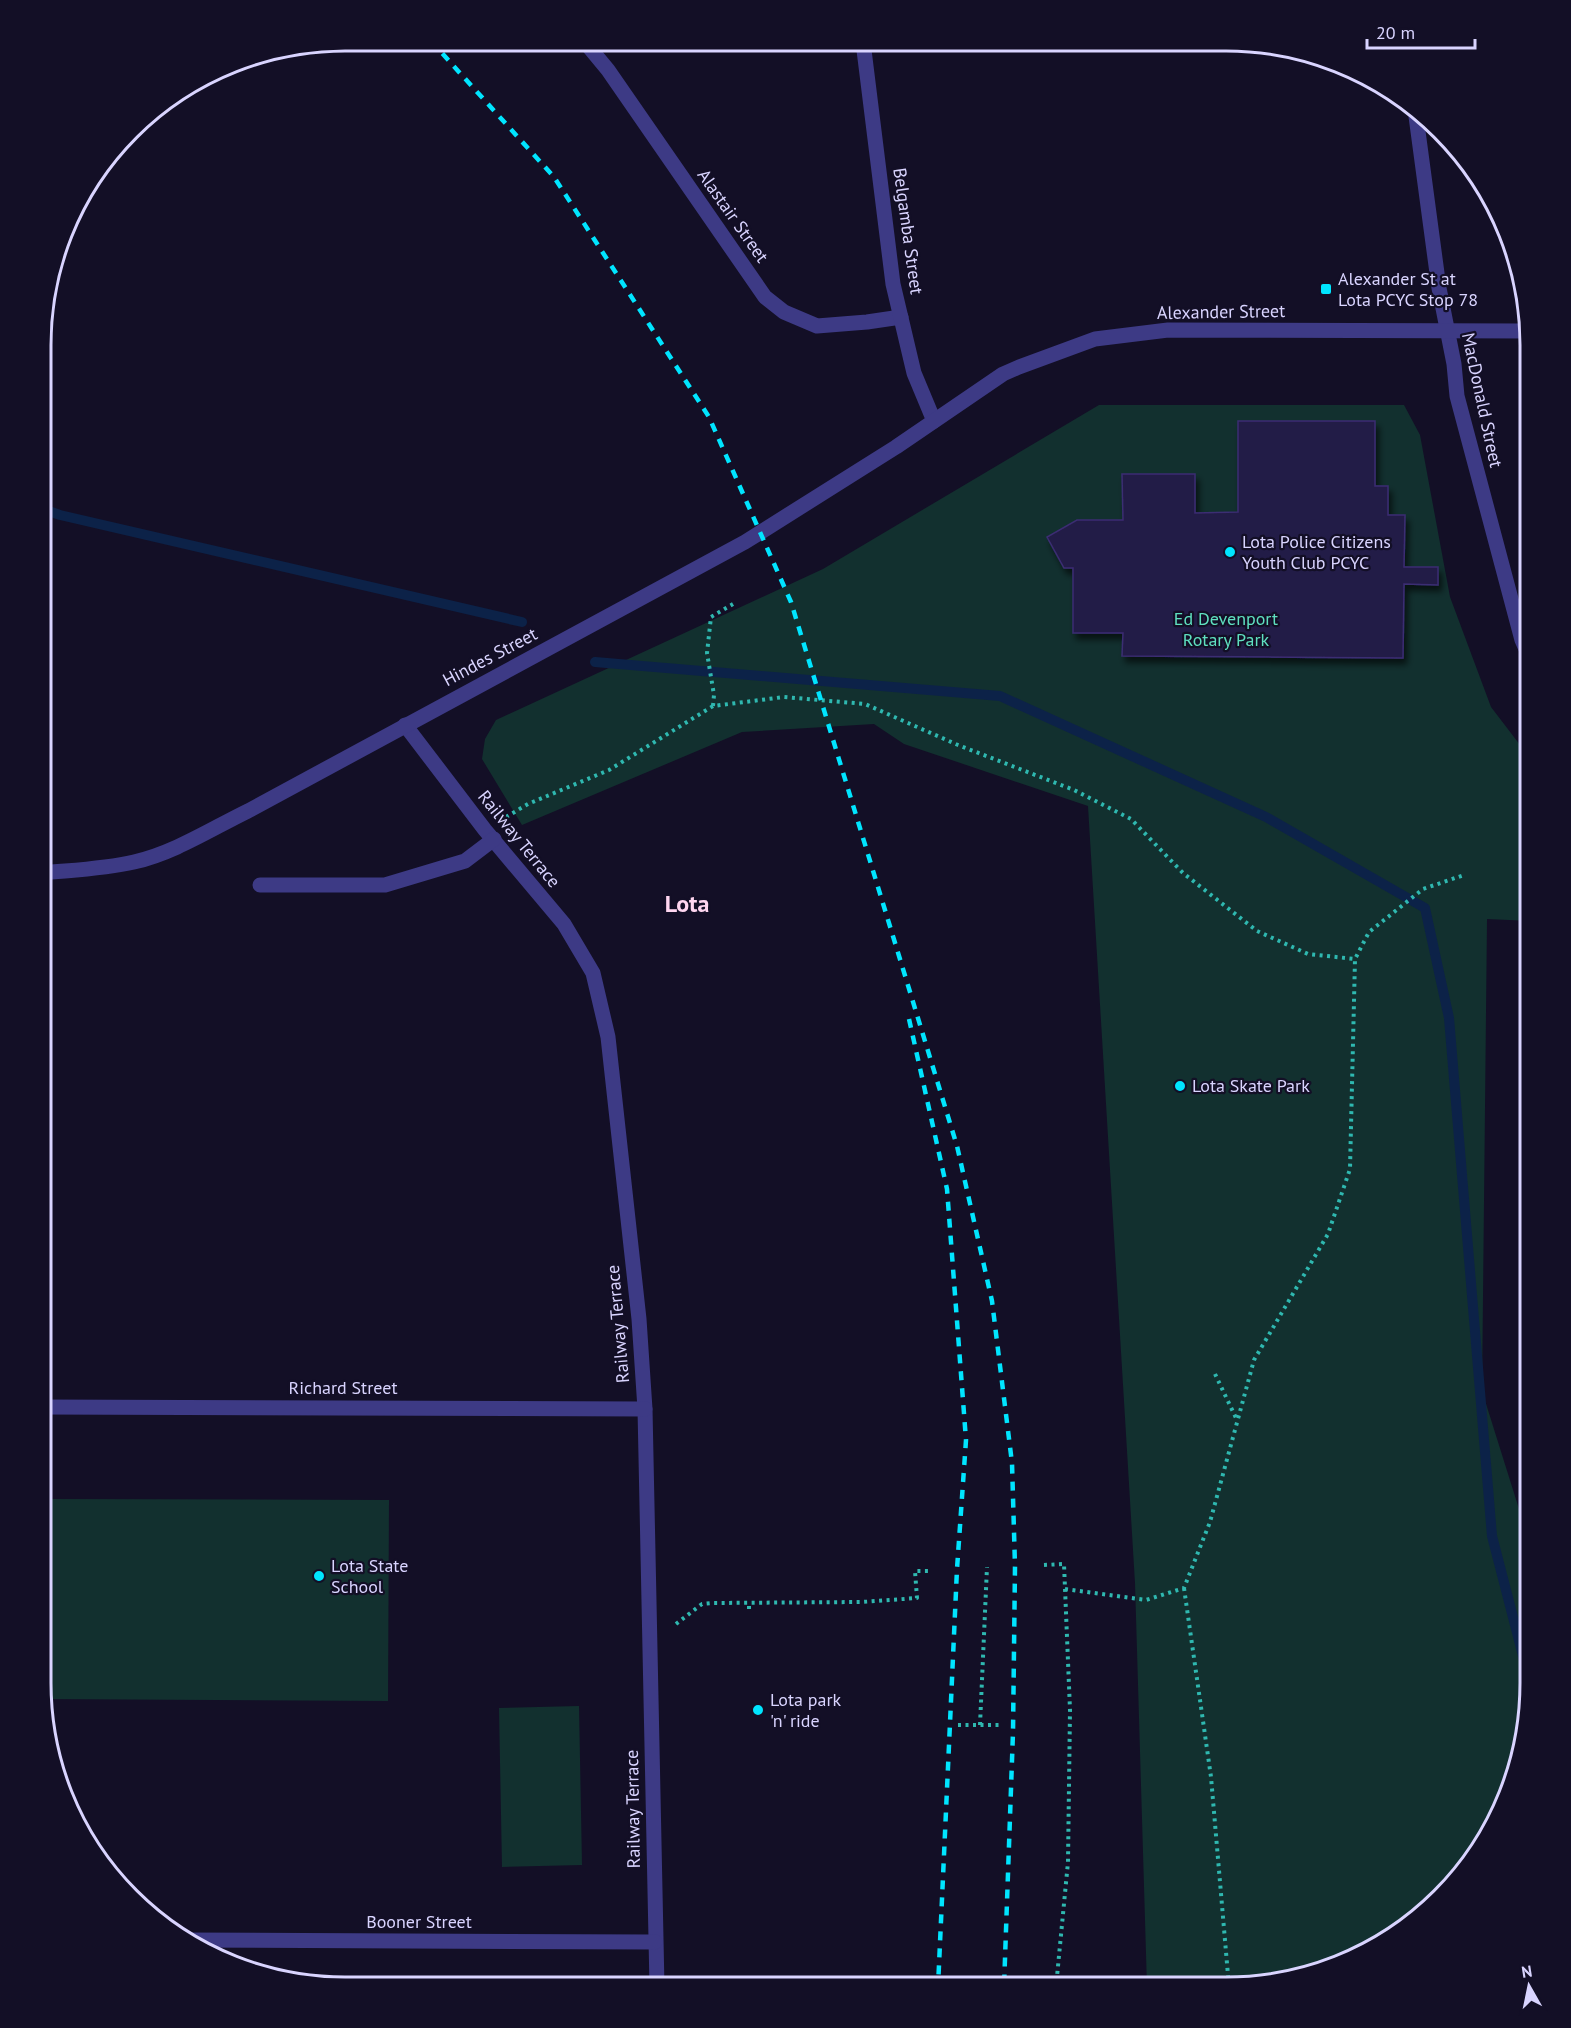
<svg xmlns="http://www.w3.org/2000/svg" width="1571" height="2028" font-family="'PT Sans',sans-serif">
  <defs>
    <filter id="shadow"><feDropShadow dx="3.5" dy="6" stdDeviation="3" flood-color="#0009"/></filter>
  </defs>
  <rect width="100%" height="100%" fill="#130f26"/>
  <g fill="#12302f">
    <polygon points="1099,405 1404,405 1420,435 1450,597 1491,707 1530,758 1530,921 1487,919 1482,1391 1530,1544 1530,1703 1514,1781 1479,1852 1441,1899 1378,1947 1305,1977 1246,1987 1147,1987 1135,1583 1088,806 904,744 874,724 742,732 522,825 482,759 485,739 496,720 823,569"/>
    <polygon points="41,1499 389,1500 388,1701 43,1699 41,1684"/>
    <polygon points="579,1706 582,1865 502,1867 499,1708"/>
  </g>
  <g fill="none" stroke-linecap="round" stroke-linejoin="round">
    <g stroke="#0c2248" stroke-width="10">
      <polyline points="43,509 60,515 522,622"/>
      <polyline points="595,662 1000,696 1266,817 1425,908 1449,1018 1492,1536 1530,1683"/>
    </g>
  </g>
  <polygon fill="#241b47" stroke="#3b2d73" stroke-width="1.5" filter="url(#shadow)" points="1238,421 1375,421 1375,486 1388,486 1388,515 1405,515 1404,567 1438,567 1438,585 1404,584 1403,658 1122,656 1123,633 1073,633 1073,568 1064,568 1047,537 1077,520 1123,520 1122,474 1195,474 1195,513 1238,512"/>
  <g fill="none" stroke-linecap="round" stroke-linejoin="round">
    <g stroke="#2fb8b0" stroke-width="4" stroke-dasharray="3 4.5" stroke-linecap="butt">
      <polyline points="713,706 714,695 707,653 711,617 733,604"/>
      <polyline points="506,817 528,804 609,770 713,706 784,697 865,704 958,745 1074,790 1131,819 1183,873 1257,931 1308,954 1355,959"/>
      <polyline points="1215,1374 1237,1420"/>
      <polyline points="1044,1565 1064,1564 1070,1710 1068,1862 1056,1987"/>
      <polyline points="1184,1588 1211,1777 1229,1987"/>
      <polyline points="1065,1589 1146,1600 1184,1588 1210,1522 1254,1360 1328,1234 1350,1169 1355,959 1369,932 1423,889 1464,875"/>
      <polyline points="749,1609 749,1602"/>
      <polyline points="676,1624 702,1604 712,1603 862,1602 917,1598 915,1571 931,1571"/>
      <polyline points="958,1725 1000,1725"/>
      <polyline points="980,1725 987,1567"/>
    </g>
    <g stroke="#3d3a85" stroke-width="15">
      <polyline points="584,41 608,70 765,297 784,312 817,326 867,322 901,317"/>
      <polyline points="863,42 893,284 914,373 934,421"/>
      <polyline points="1415,109 1439,288 1454,364 1457,396 1522,640 1530,658"/>
      <polyline points="405,725 485,830 564,924 593,973 608,1037 639,1319 645,1409 657,1987"/>
      <polyline points="260,885 385,885 465,861 494,839"/>
      <polyline points="41,1407 645,1409"/>
      <polyline points="183,1940 655,1942"/>
    </g>
    <path stroke="#3d3a85" stroke-width="15" d="M42,873C73,870 104,869 134,862C174,853 211,829 248,811L745,542L896,447L1003,374L1019,367L1095,339L1168,330L1529,331"/>
    <g stroke="#00e5ff" stroke-width="4.5" stroke-dasharray="9 8" stroke-linecap="butt">
      <polyline points="431,41 554,177 709,417 791,602 957,1146 992,1301 1012,1463 1015,1566 1013,1732 1004,1987"/>
      <polyline points="909,1019 947,1189 966,1440 957,1569 938,1987"/>
    </g>
  </g>
  <g fill="#00e5ff" stroke="#130f26" stroke-width="2">
    <rect x="1320" y="283" width="12" height="12" rx="3"/>
    <circle cx="1230" cy="552" r="6"/>
    <circle cx="1180" cy="1086" r="6"/>
    <circle cx="319" cy="1576" r="6"/>
    <circle cx="758" cy="1710" r="6"/>
  </g>
  <g text-anchor="middle" stroke-width="4.5" stroke-linejoin="round" paint-order="stroke">
    <g font-size="18" fill="#d9d4ff" stroke="#130f26">
      <text transform="translate(733 216) rotate(55)" y="6">Alastair Street</text>
      <text transform="translate(908 231) rotate(82)" y="6">Belgamba Street</text>
      <text transform="translate(1221 312) rotate(-1)" y="6">Alexander Street</text>
      <text transform="translate(1482 400) rotate(78)" y="6">MacDonald Street</text>
      <text transform="translate(490 657) rotate(-28)" y="6">Hindes Street</text>
      <text transform="translate(519 839) rotate(51)" y="6">Railway Terrace</text>
      <text transform="translate(618 1324) rotate(-95)" y="6">Railway Terrace</text>
      <text x="343" y="1394">Richard Street</text>
      <text transform="translate(633 1809) rotate(-91)" y="6">Railway Terrace</text>
      <text x="419" y="1928">Booner Street</text>
    </g>
    <g font-size="18" fill="#d9d4ff" stroke="#130f26" text-anchor="start">
      <text x="1338" y="285">Alexander St at<tspan x="1338" dy="21">Lota PCYC Stop 78</tspan></text>
      <text x="1242" y="548">Lota Police Citizens<tspan x="1242" dy="21">Youth Club PCYC</tspan></text>
      <text x="1192" y="1092">Lota Skate Park</text>
      <text x="331" y="1572">Lota State<tspan x="331" dy="21">School</tspan></text>
      <text x="770" y="1706">Lota park<tspan x="770" dy="21">'n' ride</tspan></text>
    </g>
    <g font-size="18" fill="#5fe0c0" stroke="#130f26">
      <text x="1226" y="625">Ed Devenport<tspan x="1226" dy="21">Rotary Park</tspan></text>
    </g>
    <g font-size="24" font-weight="bold" fill="#ffd6f0" stroke="#130f26">
      <text x="687" y="912">Lota</text>
    </g>
  </g>
  <path d="M0 0H1571V2028H0ZM345 51H1226A294 294 0 0 1 1520 345V1683A294 294 0 0 1 1226 1977H345A294 294 0 0 1 51 1683V345A294 294 0 0 1 345 51Z" fill="#130f26" fill-rule="evenodd"/>
  <path fill="none" stroke="#d9d4ff" stroke-width="3" d="M345 51H1226A294 294 0 0 1 1520 345V1683A294 294 0 0 1 1226 1977H345A294 294 0 0 1 51 1683V345A294 294 0 0 1 345 51Z"/>
  <g transform="translate(1529 1986) rotate(351)" stroke="#130f26" stroke-width="4.5" paint-order="stroke">
  <path d="M0-4.5L10 22L0 15L-10 22Z" fill="#d9d4ff"/>
  <text y="-9" font-size="16" font-weight="bold" text-anchor="middle" fill="#d9d4ff">N</text>
  </g>
  <path d="M1367 39v9h108v-9" fill="none" stroke="#d9d4ff" stroke-width="3"/>
  <text x="1376" y="39" font-size="18" fill="#d9d4ff" stroke="#130f26" stroke-width="4.5" paint-order="stroke">20 m</text>
</svg>
